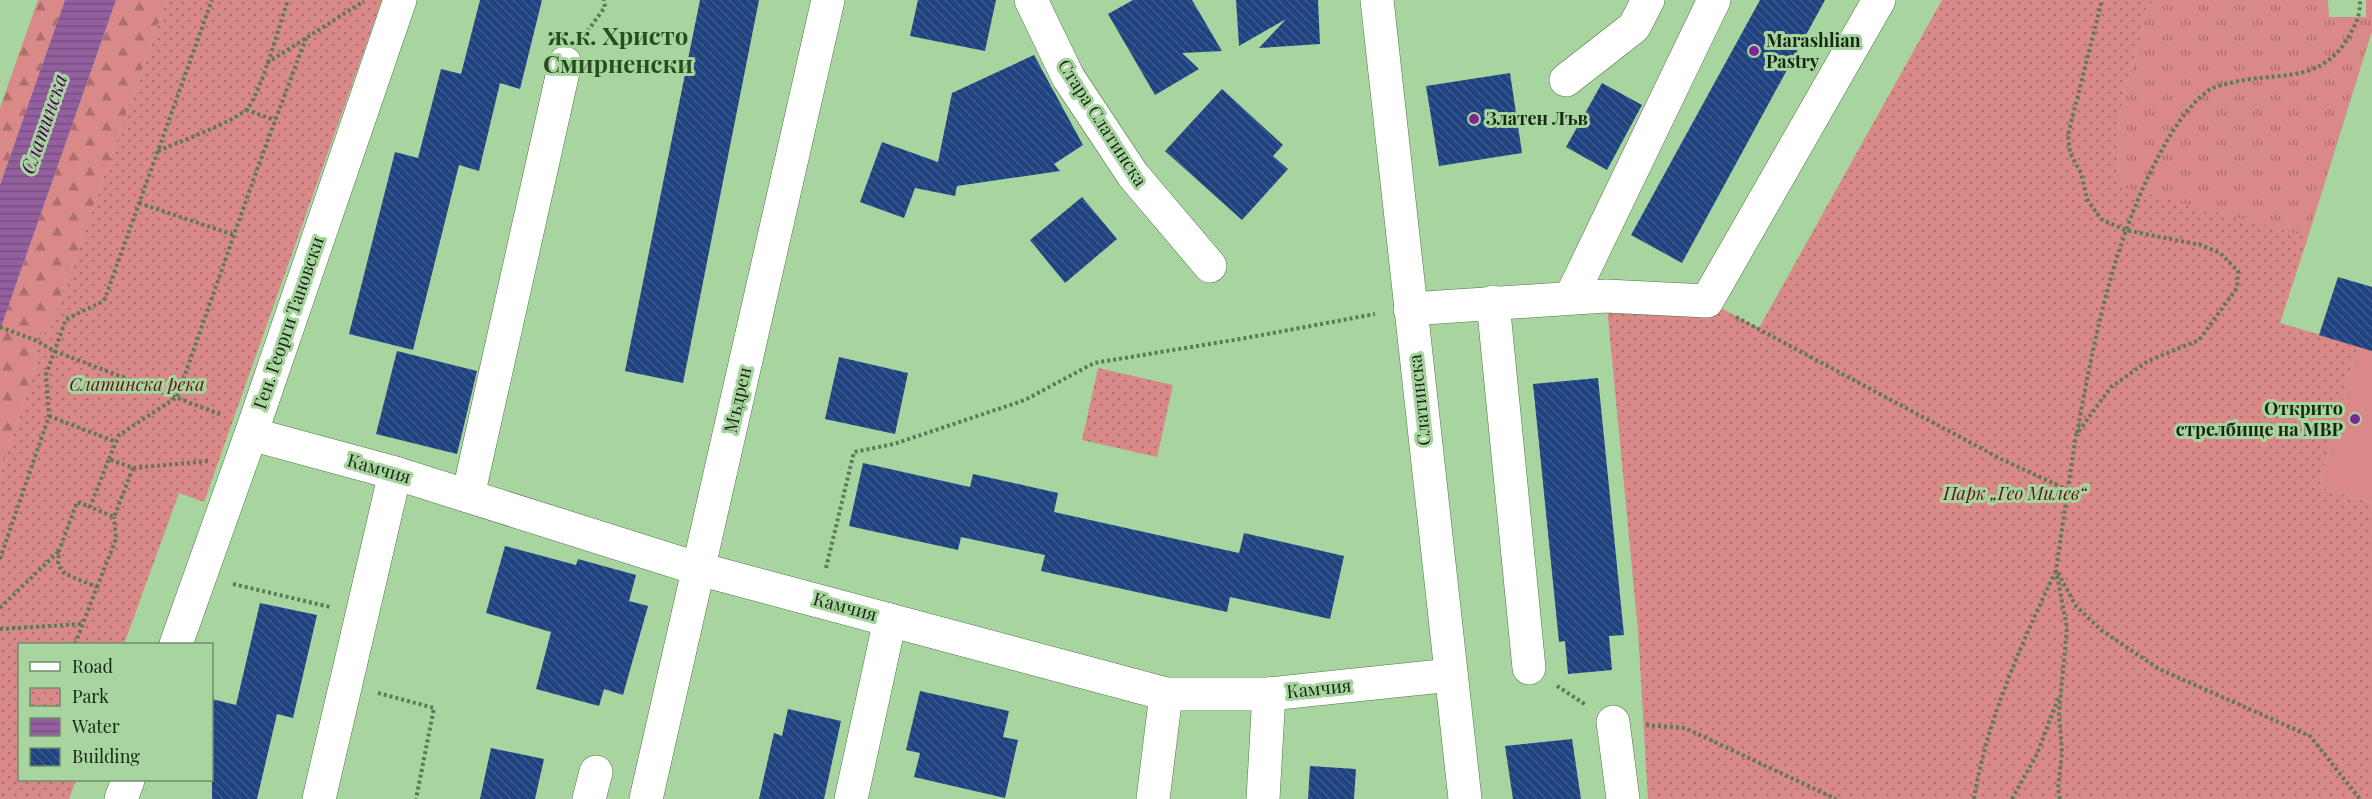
<svg xmlns="http://www.w3.org/2000/svg" width="2372" height="799" font-family="'Playfair Display',serif">
  <defs>
    <pattern id="grass-tufts" width="24" height="20" patternUnits="userSpaceOnUse" patternTransform="scale(1.5)"><rect width="24" height="20" fill="#d88988"/><path d="M3 7l-1-3M5 7V3M7 7l1-3M15 17l-1-3M17 17v-4M19 17l1-3" fill="none" stroke="#ae706e"/></pattern>
    <pattern id="forest-firs" width="22" height="20" patternUnits="userSpaceOnUse" patternTransform="scale(1.5)"><rect width="22" height="20" fill="#d88988"/><path d="M5 1l3.5 6h-7zM16 11l3.5 6h-7z" fill="#ae706e"/></pattern>
    <pattern id="park-dots" width="8" height="8" patternUnits="userSpaceOnUse" patternTransform="scale(1.5)"><rect width="8" height="8" fill="#d88988"/><path d="M2 2h.1M6 6h.1" fill="none" stroke="#ae706e" stroke-width="1.8" stroke-linecap="round"/></pattern>
    <pattern id="water-rules" width="6" height="5" patternUnits="userSpaceOnUse" patternTransform="scale(1.5)"><rect width="6" height="5" fill="#935f9e"/><path d="M0 2.5h6" fill="none" stroke="#774e80"/></pattern>
    <pattern id="building-back-hatch" width="6" height="6" patternUnits="userSpaceOnUse" patternTransform="scale(1.5)"><rect width="6" height="6" fill="#1f4380"/><path d="M-1 5l2 2M0 0l6 6M5-1l2 2" fill="none" stroke="#3e5c8b"/></pattern>
  </defs>
  <rect width="100%" height="100%" fill="#a8d49f"/>
  <path fill="url(#grass-tufts)" d="M2156,0H2328L2329,17H2366V0H2372V31L2308,237L2185,204L2065,447L2122,187C2118,162 2116,132 2121,107C2129,73 2142,42 2146,7Z"/>
  <g fill="url(#forest-firs)">
    <polygon points="38,0 65,0 0,185 0,108"/>
    <polygon points="116,0 167,0 50,328 45,333 37,335 33,346 37,361 0,474 0,330"/>
  </g>
  <g fill="url(#park-dots)">
    <polygon points="167,0 382,0 204,502 179,493 124,644 20,644 20,780 76,780 69,799 0,799 0,474 37,361 33,346 37,335 45,333 50,328"/>
    <path d="M1942,0H2156L2146,7C2142,42 2129,73 2121,107C2116,132 2118,162 2122,187L2308,237L2280,323L2358,346L2319,487L2372,503V799H1648L1638,631L1606,296L1707,301L1759,328Z"/>
    <polygon points="1098,368 1173,385 1157,457 1082,440"/>
  </g>
  <polygon fill="#d88988" points="2358,346 2372,350 2372,503 2319,487"/>
  <polygon fill="url(#water-rules)" points="65,0 116,0 0,330 0,185"/>
  <g fill="url(#building-back-hatch)">
    <polygon points="480,0 542,0 520,89 500,83 479,171 459,165 413,350 349,334 395,152 418,158 441,69 461,74"/>
    <polygon points="700,0 759,0 683,383 625,371"/>
    <polygon points="918,0 996,0 985,51 910,36"/>
    <polygon points="1133,0 1192,0 1222,51 1182,53 1199,69 1155,95 1108,14"/>
    <polygon points="1236,0 1318,0 1320,44 1259,48 1286,19 1239,46"/>
    <polygon points="1760,0 1825,0 1682,263 1631,235"/>
    <polygon points="1034,55 1083,145 1054,164 1060,171 957,186 955,196 915,188 904,218 860,202 882,142 938,162 952,93"/>
    <polygon points="1510,73 1522,153 1439,166 1426,86"/>
    <polygon points="1602,83 1642,105 1607,170 1566,147"/>
    <polygon points="1222,89 1283,145 1273,156 1288,169 1242,220 1165,151"/>
    <polygon points="1082,197 1117,239 1065,283 1030,240"/>
    <polygon points="2338,277 2372,287 2372,351 2319,335"/>
    <polygon points="397,351 477,371 457,454 376,434"/>
    <polygon points="839,357 908,373 895,434 825,419"/>
    <polygon points="1598,378 1624,635 1609,636 1612,670 1568,674 1565,641 1559,642 1533,384"/>
    <polygon points="863,463 970,487 973,474 1058,493 1054,512 1239,553 1244,533 1344,556 1330,619 1230,597 1227,612 1041,571 1045,555 961,537 958,550 849,526"/>
    <polygon points="505,546 576,565 578,559 636,575 629,601 648,606 623,695 604,689 599,706 536,689 551,632 486,613"/>
    <polygon points="260,603 317,615 293,718 277,714 257,799 212,799 212,699 236,705"/>
    <polygon points="920,691 1009,711 1003,737 1018,740 1005,798 914,777 920,753 906,750"/>
    <polygon points="788,709 841,721 824,799 759,799 774,733 782,736"/>
    <polygon points="1572,739 1581,799 1513,799 1505,746"/>
    <polygon points="491,748 544,759 535,799 480,799"/>
    <polygon points="1310,766 1356,769 1354,799 1308,799"/>
  </g>
  <g fill="none" stroke-linecap="round" stroke-linejoin="round">
    <defs>
      <g id="minor">
        <polyline points="1031,0 1068,77 1133,175 1210,266"/>
        <polyline points="1377,0 1465,799"/>
        <polyline points="1566,80 1634,27 1648,0"/>
        <polyline points="1571,297 1714,0"/>
        <polyline points="1493,302 1529,668"/>
        <polyline points="1410,309 1606,296 1707,301 1879,0"/>
        <polyline points="251,434 395,473 699,569 1166,694 1269,694 1451,675"/>
        <polyline points="468,496 565,63"/>
        <polyline points="176,644 251,434 400,0"/>
        <polyline points="1613,722 1623,799"/>
        <polyline points="121,799 128,780"/>
        <polyline points="319,799 395,473"/>
        <polyline points="589,799 596,772"/>
        <polyline points="646,799 828,0"/>
        <polyline points="851,799 890,620"/>
        <polyline points="1153,799 1166,694"/>
        <polyline points="1263,799 1269,694"/>
      </g>
    </defs>
    <use href="#minor" stroke="#4d7645" stroke-width="34"/>
    <g stroke="#5c7a56" stroke-width="4" stroke-dasharray="3 3" stroke-linecap="butt">
      <polyline points="584,36 605,7 604,0"/>
      <polyline points="267,63 364,1"/>
      <polyline points="246,110 275,120"/>
      <path d="M158,151C176,143 236,121 247,109C262,91 279,25 288,0"/>
      <polyline points="139,203 234,235"/>
      <polyline points="1736,317 2001,459 2068,490"/>
      <polyline points="0,327 35,340 54,351 222,415"/>
      <polyline points="49,416 116,442"/>
      <path d="M2077,433C2094,340 2112,247 2155,163C2169,136 2184,109 2209,90C2215,86 2223,85 2230,83C2274,71 2319,86 2348,38C2356,23 2360,18 2360,0"/>
      <polyline points="109,459 119,435 177,397 259,164 306,38"/>
      <polyline points="133,468 114,517 90,507 109,459 133,468 208,461"/>
      <polyline points="0,559 49,416 46,375 66,319 104,301 212,0"/>
      <polyline points="826,568 854,452 894,444 1025,400 1094,363 1246,338 1375,314"/>
      <polyline points="2058,573 2076,606 2101,630 2159,669 2310,736 2360,799"/>
      <polyline points="233,584 330,607"/>
      <polyline points="97,587 116,539 114,517"/>
      <polyline points="0,608 59,551"/>
      <polyline points="0,629 82,624"/>
      <polyline points="75,644 97,587 65,574 58,565 59,551 77,502 90,507"/>
      <polyline points="1557,686 1586,705"/>
      <polyline points="378,693 434,708 416,799"/>
      <polyline points="1646,725 1685,728 1836,799"/>
      <path d="M1974,799C1987,718 2022,644 2056,570"/>
      <polyline points="2012,799 2037,754 2059,696"/>
      <polyline points="2060,799 2058,789 2062,753 2059,713 2067,628 2056,570 2076,435 2111,387 2148,361 2199,340 2237,288 2238,271 2220,253 2201,245 2125,230 2101,219 2087,199 2081,173 2070,153 2068,135 2102,0"/>
    </g>
    <use href="#minor" stroke="#fff" stroke-width="33"/>
  </g>
  <g fill="#802592" stroke="#a8d49f" stroke-width="2">
    <circle cx="1754" cy="51" r="6"/>
    <circle cx="1474" cy="119" r="6"/>
    <circle cx="2355" cy="419" r="6"/>
  </g>
  <g text-anchor="middle" stroke-width="6" stroke-linejoin="round" paint-order="stroke">
    <g font-size="18" font-weight="bold" fill="#162713" stroke="#a8d49f" text-anchor="start">
      <text x="1766" y="47">Marashlian<tspan x="1766" dy="21">Pastry</tspan></text>
      <text x="1486" y="125">Златен Лъв</text>
      <text x="2343" y="415" text-anchor="end">Открито<tspan x="2343" dy="21">стрелбище на МВР</tspan></text>
    </g>
    <g font-size="18" fill="#162713" stroke="#a8d49f">
      <text transform="translate(1102 123) rotate(57)" y="6">Стара Слатинска</text>
      <text transform="translate(289 323) rotate(-71)" y="6">Ген. Георги Тановски</text>
      <text transform="translate(738 400) rotate(-77)" y="6">Мъдрен</text>
      <text transform="translate(1420 400) rotate(-96)" y="6">Слатинска</text>
      <text transform="translate(379 469) rotate(16)" y="6">Камчия</text>
      <text transform="translate(845 607) rotate(15)" y="6">Камчия</text>
      <text transform="translate(1319 689) rotate(-6)" y="6">Камчия</text>
    </g>
    <g font-size="18" font-style="italic" fill="#62111a" stroke="#a8d49f">
      <text x="137" y="391">Слатинска река</text>
      <text x="2015" y="500">Парк „Гео Милев“</text>
    </g>
    <g font-size="20" font-style="italic" fill="#480055" stroke="#a8d49f">
      <text transform="translate(44 124) rotate(-71)" y="7">Слатинска</text>
    </g>
    <g font-size="24" font-weight="bold" fill="#274d1f" stroke="#a8d49f">
      <text x="618" y="45">ж.к. Христо<tspan x="618" dy="28">Смирненски</tspan></text>
    </g>
  </g>
  <rect x="18" y="643" width="195" height="138" fill="#a8d49f" stroke="#6e8f67" stroke-width="1.5"/>
  <rect x="30" y="662" width="30" height="9" fill="#ffffff" stroke="#6e8f67" stroke-width="1.5"/>
  <text x="72" y="673" font-size="18" fill="#162713">Road</text>
  <rect x="30" y="688" width="30" height="18" fill="url(#park-dots)" stroke="#6e8f67" stroke-width="1.5"/>
  <text x="72" y="703" font-size="18" fill="#162713">Park</text>
  <rect x="30" y="718" width="30" height="18" fill="url(#water-rules)" stroke="#6e8f67" stroke-width="1.5"/>
  <text x="72" y="733" font-size="18" fill="#162713">Water</text>
  <rect x="30" y="748" width="30" height="18" fill="url(#building-back-hatch)" stroke="#6e8f67" stroke-width="1.5"/>
  <text x="72" y="763" font-size="18" fill="#162713">Building</text>
</svg>
